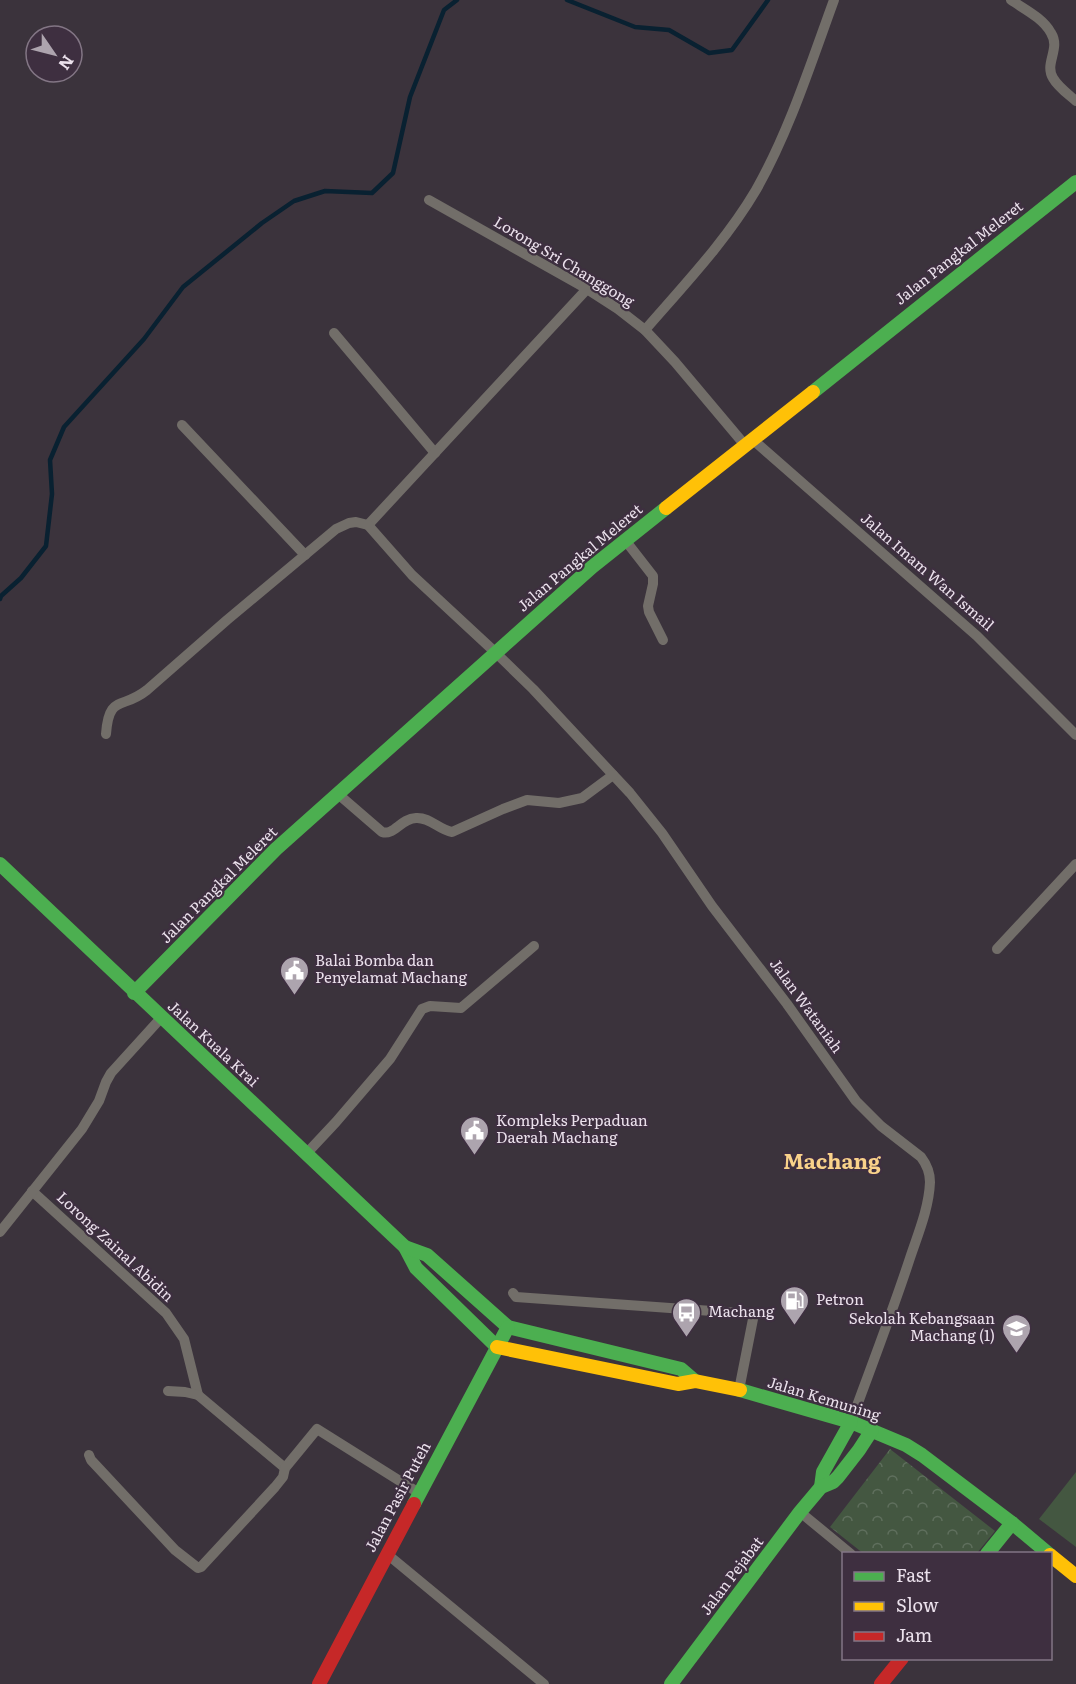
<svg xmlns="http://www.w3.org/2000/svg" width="1076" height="1684" font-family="Literata,serif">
  <defs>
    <pattern id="park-crowns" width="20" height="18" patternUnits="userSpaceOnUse" patternTransform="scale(1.5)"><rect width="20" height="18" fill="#445741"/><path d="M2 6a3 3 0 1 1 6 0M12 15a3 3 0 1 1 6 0" fill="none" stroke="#5f6f5d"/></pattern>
  </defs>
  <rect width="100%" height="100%" fill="#3b333c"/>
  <polygon fill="url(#park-crowns)" points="890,1449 995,1531 977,1553 864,1554 830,1527"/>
  <polygon fill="#445741" points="1076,1472 1076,1547 1039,1519"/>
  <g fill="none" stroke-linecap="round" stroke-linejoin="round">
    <g stroke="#092131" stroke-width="4.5">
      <polyline points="567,0 635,27 669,30 709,53 732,50 768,0"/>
      <polyline points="0,599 1,596 21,578 46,546 52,494 50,460 64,427 144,339 183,287 262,223 294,201 325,191 372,193 393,173 410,97 444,10 457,0"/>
    </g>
    <g stroke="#726e69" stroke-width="10">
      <path d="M1011,0C1024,9 1043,18 1051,33C1061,49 1044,63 1053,78C1058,87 1068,94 1076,101"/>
      <polyline points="429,200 587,289 618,309 645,330 675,362 744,444"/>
      <path d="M645,330C684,285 726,241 756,190C789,132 811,63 834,0"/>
      <polyline points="334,333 435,453"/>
      <polyline points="182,425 305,555"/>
      <polyline points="752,439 977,636 1076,735"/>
      <polyline points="368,525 587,289"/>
      <polyline points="625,540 653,576 653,584 648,606 649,612 663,640"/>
      <path d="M106,734C109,694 122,710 147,690L227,620L336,529L349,523L356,522L368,525L412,575L495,652L533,689L630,793L662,833L712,906L787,1004L856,1101L881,1126L921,1157C927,1165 930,1173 930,1182C929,1208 918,1234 910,1258C892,1313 871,1367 851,1422"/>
      <path d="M338,794L382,832C394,836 400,819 416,818C430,817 439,830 452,832L503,809L527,800L559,803L582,798L613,775"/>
      <polyline points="997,949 1076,864"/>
      <polyline points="307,1153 336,1122 390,1059 422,1009 430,1006 461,1008 534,946"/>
      <polyline points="32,1191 166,1313 184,1339 198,1395"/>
      <polyline points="0,1232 82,1129 99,1101 106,1082 111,1073 161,1018"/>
      <polyline points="513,1293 516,1297 754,1314 739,1390"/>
      <polyline points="168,1391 185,1392 198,1395 285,1468"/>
      <polyline points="89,1455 91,1460 175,1550 198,1568 201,1567 275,1487 283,1477 285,1468 317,1429 419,1493"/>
      <polyline points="800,1512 851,1554"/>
      <polyline points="387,1554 544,1684"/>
    </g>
    <g stroke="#4caf50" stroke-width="14">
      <polyline points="813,392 1076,182"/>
      <polyline points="0,864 405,1247 416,1268 497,1347"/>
      <polyline points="134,993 276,849 592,567 666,508"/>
      <polyline points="405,1247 427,1255 508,1327 681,1369 695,1381"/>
      <polyline points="740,1390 851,1422 906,1445 922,1455 1012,1523 1049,1554"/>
      <polyline points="821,1487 823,1472 851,1422"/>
      <polyline points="414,1504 508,1327"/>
      <polyline points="987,1554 1012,1523"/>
      <polyline points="671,1684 800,1512 821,1487 833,1482 838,1477 859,1450 872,1430"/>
    </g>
    <g stroke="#ffc107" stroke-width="14">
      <polyline points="666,508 813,392"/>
      <polyline points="497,1347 678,1384 695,1381 740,1390"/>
      <polyline points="1050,1555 1076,1576"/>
    </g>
    <g stroke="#c62828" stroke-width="14">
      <polyline points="319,1684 414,1504"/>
      <polyline points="881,1684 902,1658"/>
    </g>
  </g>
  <defs>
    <symbol id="civic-pin" viewBox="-11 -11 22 30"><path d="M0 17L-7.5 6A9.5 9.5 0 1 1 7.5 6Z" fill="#ada4ae" stroke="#3e2f40"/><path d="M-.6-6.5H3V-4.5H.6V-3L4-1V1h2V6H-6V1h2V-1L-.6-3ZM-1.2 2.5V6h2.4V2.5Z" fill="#fff"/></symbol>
    <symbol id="fuel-pin" viewBox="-11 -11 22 30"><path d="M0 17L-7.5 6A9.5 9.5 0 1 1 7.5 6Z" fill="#ada4ae" stroke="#3e2f40"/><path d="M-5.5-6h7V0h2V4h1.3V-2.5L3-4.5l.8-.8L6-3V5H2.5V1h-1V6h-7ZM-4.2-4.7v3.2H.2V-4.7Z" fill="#fff"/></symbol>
    <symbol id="bus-pin" viewBox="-11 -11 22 30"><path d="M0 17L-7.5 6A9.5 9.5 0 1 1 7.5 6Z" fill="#ada4ae" stroke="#3e2f40"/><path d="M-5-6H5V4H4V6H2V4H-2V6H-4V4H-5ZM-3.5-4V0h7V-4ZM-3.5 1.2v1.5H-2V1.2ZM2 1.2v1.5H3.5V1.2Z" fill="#fff"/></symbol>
    <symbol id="school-pin" viewBox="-11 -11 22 30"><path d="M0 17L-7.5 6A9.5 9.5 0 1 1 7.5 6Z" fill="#ada4ae" stroke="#3e2f40"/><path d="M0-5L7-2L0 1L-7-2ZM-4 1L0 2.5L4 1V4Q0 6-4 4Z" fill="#fff"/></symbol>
  </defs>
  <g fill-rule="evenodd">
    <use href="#civic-pin" x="278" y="954" width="33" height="45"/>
    <use href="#civic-pin" x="458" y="1114" width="33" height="45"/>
    <use href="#fuel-pin" x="778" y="1284" width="33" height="45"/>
    <use href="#bus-pin" x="670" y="1296" width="33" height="45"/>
    <use href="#school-pin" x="1000" y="1312" width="33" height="45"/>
  </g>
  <g text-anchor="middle" stroke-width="4.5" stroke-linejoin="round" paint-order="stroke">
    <g font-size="15" fill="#ebe1ec" stroke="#3e2f40">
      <text transform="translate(959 253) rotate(-38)" y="5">Jalan Pangkal Meleret</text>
      <text transform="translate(564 262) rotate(31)" y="5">Lorong Sri Changgong</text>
      <text transform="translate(580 558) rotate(-40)" y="5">Jalan Pangkal Meleret</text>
      <text transform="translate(927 572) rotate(41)" y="5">Jalan Imam Wan Ismail</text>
      <text transform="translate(219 885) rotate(-45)" y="5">Jalan Pangkal Meleret</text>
      <text transform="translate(806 1006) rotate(54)" y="5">Jalan Wataniah</text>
      <text transform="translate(213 1044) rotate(43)" y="5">Jalan Kuala Krai</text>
      <text transform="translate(115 1247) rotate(43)" y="5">Lorong Zainal Abidin</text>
      <text transform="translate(824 1399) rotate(17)" y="5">Jalan Kemuning</text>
      <text transform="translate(398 1497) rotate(-62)" y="5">Jalan Pasir Puteh</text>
      <text transform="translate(732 1576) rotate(-53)" y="5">Jalan Pejabat</text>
    </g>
    <g font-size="15" fill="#ebe1ec" stroke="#3e2f40" text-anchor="start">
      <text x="315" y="966">Balai Bomba dan<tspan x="315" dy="17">Penyelamat Machang</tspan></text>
      <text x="496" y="1126">Kompleks Perpaduan<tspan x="496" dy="17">Daerah Machang</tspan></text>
      <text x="816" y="1305">Petron</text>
      <text x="708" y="1317">Machang</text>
      <text x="995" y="1324" text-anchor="end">Sekolah Kebangsaan<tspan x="995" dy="17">Machang (1)</tspan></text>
    </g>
    <g font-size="21" font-weight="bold" fill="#f9d28a" stroke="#3e2f40">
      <text x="832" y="1169">Machang</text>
    </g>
  </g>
  <rect x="842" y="1552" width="210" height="108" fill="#3e2f40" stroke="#837685" stroke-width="1.5"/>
  <rect x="854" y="1572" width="30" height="9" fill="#4caf50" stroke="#837685" stroke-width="1.5"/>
  <text x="896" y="1582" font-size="18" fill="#ebe1ec">Fast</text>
  <rect x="854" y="1602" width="30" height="9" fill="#ffc107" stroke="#837685" stroke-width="1.5"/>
  <text x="896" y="1612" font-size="18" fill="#ebe1ec">Slow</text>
  <rect x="854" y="1632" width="30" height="9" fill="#c62828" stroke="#837685" stroke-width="1.5"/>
  <text x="896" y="1642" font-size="18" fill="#ebe1ec">Jam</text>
  <g transform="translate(54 54) rotate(125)"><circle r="28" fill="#3e2f40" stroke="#837685" stroke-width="1.5"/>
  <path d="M0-4.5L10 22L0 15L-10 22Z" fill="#ada4ae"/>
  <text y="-9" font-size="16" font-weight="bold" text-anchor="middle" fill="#ebe1ec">N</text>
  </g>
</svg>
